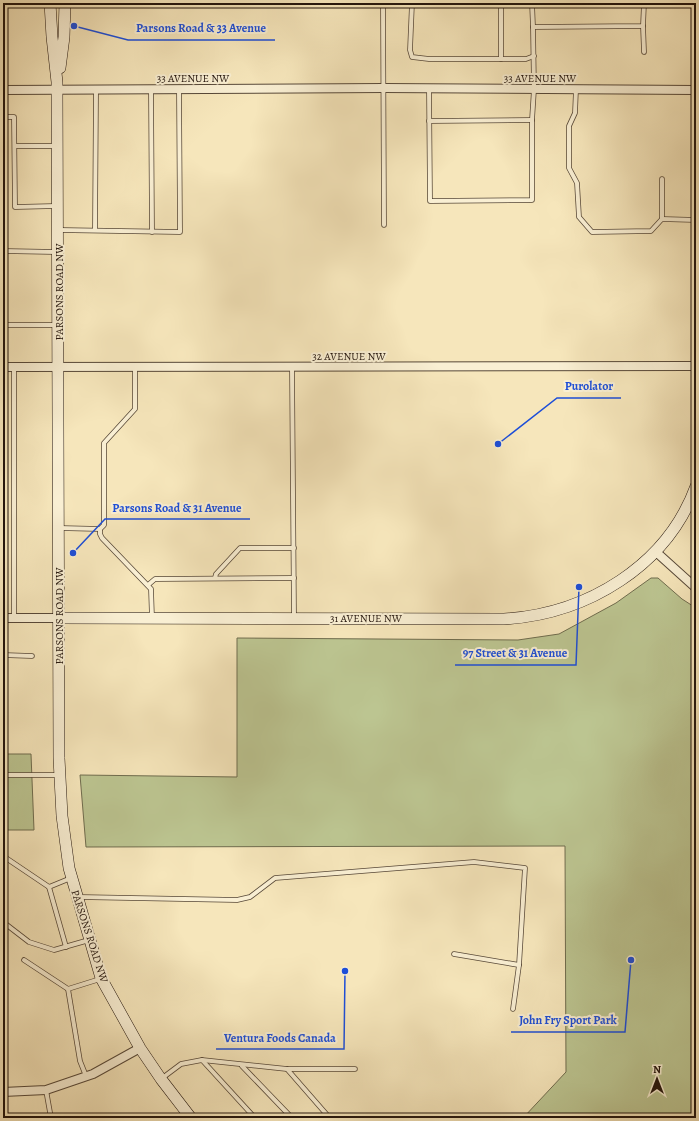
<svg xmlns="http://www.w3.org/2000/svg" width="699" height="1121" font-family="Alegreya,serif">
  <rect width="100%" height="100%" fill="#f6e6bb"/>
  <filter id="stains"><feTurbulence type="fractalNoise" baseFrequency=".005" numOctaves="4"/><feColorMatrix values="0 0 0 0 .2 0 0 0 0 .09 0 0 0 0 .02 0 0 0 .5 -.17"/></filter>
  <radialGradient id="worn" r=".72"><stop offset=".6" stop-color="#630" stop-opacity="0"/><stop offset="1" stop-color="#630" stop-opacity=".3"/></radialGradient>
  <g fill="#bcc591" stroke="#6f6c4e">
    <polygon points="651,578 658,578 682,599 696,608 696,1118 523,1118 566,1072 565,846 86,847 80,775 237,777 237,638 518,640 559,634 616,603"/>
    <polygon points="3,754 31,754 34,830 3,830"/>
  </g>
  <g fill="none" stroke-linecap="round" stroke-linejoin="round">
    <defs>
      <g id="lane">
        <polyline points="383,3 384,225"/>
        <polyline points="412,3 410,50 412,57 429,59 526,59 534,56"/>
        <polyline points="501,3 501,59"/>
        <polyline points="532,3 533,27 643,26 644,3"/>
        <polyline points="643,26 644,52"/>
        <polyline points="429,88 430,201 532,200 532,120 534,89 533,27"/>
        <polyline points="576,89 575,113 569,126 569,168 577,183 579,217 592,232 651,231 662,219 696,220"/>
        <polyline points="151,90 152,232"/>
        <polyline points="3,117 14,117 15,207 56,206"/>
        <polyline points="429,121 532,120"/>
        <polyline points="15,146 57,146"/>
        <polyline points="662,219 662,179"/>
        <polyline points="59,230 180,232 179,89"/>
        <polyline points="95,230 96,90"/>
        <polyline points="3,251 56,252"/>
        <polyline points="3,349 3,325 56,325"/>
        <polyline points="14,367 14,618"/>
        <polyline points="292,367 294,618"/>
        <polyline points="59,528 100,529 104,525 104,443 135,409 135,367"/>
        <polyline points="100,529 100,534 102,538 151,589 152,618"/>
        <polyline points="215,578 216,574 240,548 294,548"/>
        <polyline points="148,585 155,579 294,578"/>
        <polyline points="3,655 32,656"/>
        <polyline points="3,775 59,775"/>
        <polyline points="3,856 49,887 71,878"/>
        <polyline points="49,887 66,947"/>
        <polyline points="79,897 237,900 250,897 275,878 474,862 525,868 519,965 513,1009"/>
        <polyline points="3,922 29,942 54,950 89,940"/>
        <polyline points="454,954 519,965"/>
        <polyline points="24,960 68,989"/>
        <polyline points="202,1060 255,1118"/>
        <polyline points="242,1066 292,1118"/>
        <polyline points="287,1069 328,1116"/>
        <polyline points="86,1076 80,1061 68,989 100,979"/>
        <polyline points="161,1079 181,1064 202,1060 287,1069 355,1069"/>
        <polyline points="46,1090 51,1118"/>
      </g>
      <g id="street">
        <polyline points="3,90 384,88 696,90"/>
        <polyline points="3,367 696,366"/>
        <polyline points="655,551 696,588"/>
        <polyline points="3,618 59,618"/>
        <polyline points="3,1092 46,1090 93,1074 140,1048"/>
      </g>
      <g id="secondary">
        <polyline points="50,3 52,37 57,82 59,758 62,816 69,868 101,978 140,1048 161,1079 191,1118"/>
        <polyline points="60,68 64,37 65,3"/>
        <path d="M59,618L504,619C587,614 667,566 696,486"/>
      </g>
    </defs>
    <use href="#lane" stroke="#574838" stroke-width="5.5"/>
    <use href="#street" stroke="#574838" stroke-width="10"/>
    <use href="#secondary" stroke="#22140c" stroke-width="12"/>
    <use href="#lane" stroke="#f9efd3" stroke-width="4"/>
    <use href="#street" stroke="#f9efd3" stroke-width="8"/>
    <use href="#secondary" stroke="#f9efd3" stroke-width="11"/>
  </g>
  <g text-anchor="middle" stroke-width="4" stroke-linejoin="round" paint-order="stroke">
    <g font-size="11" fill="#22140c" stroke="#f9efd3">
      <text x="193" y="82">33 AVENUE NW</text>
      <text x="540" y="82">33 AVENUE NW</text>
      <text transform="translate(59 292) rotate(-90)" y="4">PARSONS ROAD NW</text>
      <text x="349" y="360">32 AVENUE NW</text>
      <text transform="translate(59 616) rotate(-90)" y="4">PARSONS ROAD NW</text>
      <text x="366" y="622">31 AVENUE NW</text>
      <text transform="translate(90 936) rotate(72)" y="4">PARSONS ROAD NW</text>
    </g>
  </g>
  <path fill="none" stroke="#1d4ed8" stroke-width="1.5" d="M74 26L128 40H275M498 444L557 398H621M73 553L105 519H250M579 587L576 665H455M631 960L625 1032H511M345 971L344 1049H216"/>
  <g fill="#1d4ed8" stroke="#f9efd3" stroke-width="1.5">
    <circle cx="74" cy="26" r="4"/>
    <circle cx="498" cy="444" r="4"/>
    <circle cx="73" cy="553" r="4"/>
    <circle cx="579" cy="587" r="4"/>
    <circle cx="631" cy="960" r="4"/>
    <circle cx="345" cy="971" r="4"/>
  </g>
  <g font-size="12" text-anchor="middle" font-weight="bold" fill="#1d4ed8" stroke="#f9efd3" stroke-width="4" stroke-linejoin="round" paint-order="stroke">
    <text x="201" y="32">Parsons Road &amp; 33 Avenue</text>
    <text x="589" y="390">Purolator</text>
    <text x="177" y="512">Parsons Road &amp; 31 Avenue</text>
    <text x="515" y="657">97 Street &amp; 31 Avenue</text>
    <text x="568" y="1024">John Fry Sport Park</text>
    <text x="280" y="1042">Ventura Foods Canada</text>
  </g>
  <rect width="699" height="1121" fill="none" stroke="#f6e6bb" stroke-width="16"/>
  <rect x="4" y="4" width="691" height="1113" fill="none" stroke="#22140c" stroke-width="2"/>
  <rect x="8" y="8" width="683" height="1105" fill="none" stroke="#22140c"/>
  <g transform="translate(657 1079)" stroke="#f9efd3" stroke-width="3" paint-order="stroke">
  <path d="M0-3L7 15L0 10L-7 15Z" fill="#22140c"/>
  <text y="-6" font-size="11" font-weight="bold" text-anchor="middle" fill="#22140c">N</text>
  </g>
  <rect width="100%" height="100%" filter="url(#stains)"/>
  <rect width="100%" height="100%" fill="url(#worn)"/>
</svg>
